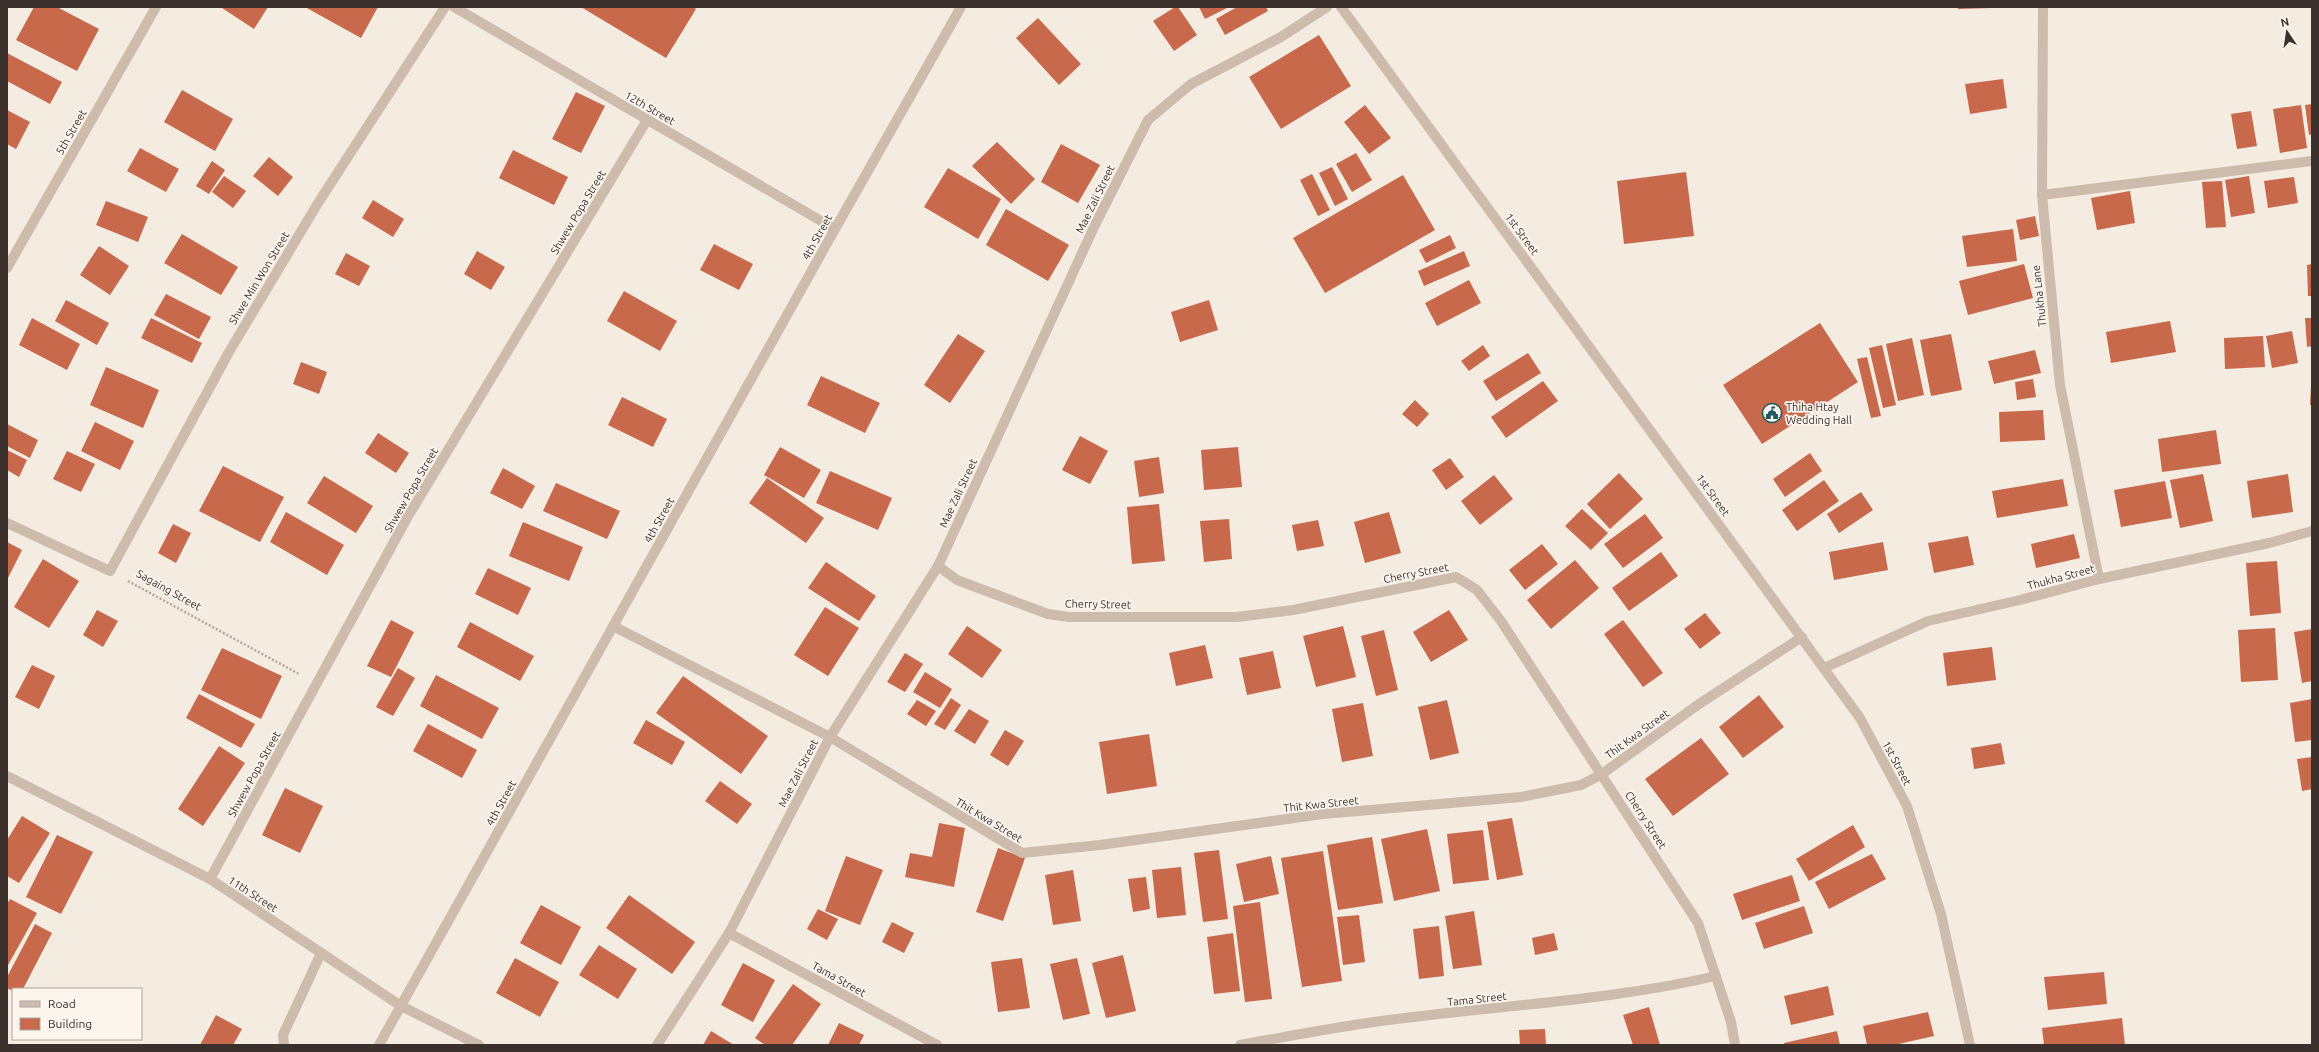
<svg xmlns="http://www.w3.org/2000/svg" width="2319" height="1052" font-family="Ubuntu,sans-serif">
  <rect width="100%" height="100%" fill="#f4ebe1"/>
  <g fill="#c8694b">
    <polygon points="34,7 57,7 99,29 77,71 16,40"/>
    <polygon points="223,7 268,7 254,29 222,8"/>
    <polygon points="305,7 378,7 361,38"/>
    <polygon points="581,7 693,7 696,9 666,58"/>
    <polygon points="1175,7 1178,7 1197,35 1174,51 1153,21"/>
    <polygon points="1199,7 1229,7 1205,19"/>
    <polygon points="1237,7 1266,7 1268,11 1225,35 1216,19"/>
    <polygon points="1958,7 1991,7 1991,8 1958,9"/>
    <polygon points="1038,18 1081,64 1059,85 1016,38"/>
    <polygon points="1319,35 1351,86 1281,129 1249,77"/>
    <polygon points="7,53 62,82 50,104 7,81"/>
    <polygon points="2003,79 2007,108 1970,114 1965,84"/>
    <polygon points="182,90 233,119 215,151 164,122"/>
    <polygon points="576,92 605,106 581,153 552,139"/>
    <polygon points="2312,104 2312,134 2309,135 2305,105"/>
    <polygon points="1365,105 1391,138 1369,154 1344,122"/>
    <polygon points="2301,105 2307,148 2280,153 2273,109"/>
    <polygon points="7,110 30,122 16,149 7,144"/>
    <polygon points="2251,111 2257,146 2237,149 2231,114"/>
    <polygon points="997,142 1035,179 1011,204 972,166"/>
    <polygon points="1061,144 1100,165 1078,203 1041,182"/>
    <polygon points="140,148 179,169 166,192 127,171"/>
    <polygon points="513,150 568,177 554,205 499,178"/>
    <polygon points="1356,153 1372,180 1352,192 1336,164"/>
    <polygon points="269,157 293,177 278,196 253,176"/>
    <polygon points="212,161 225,170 209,194 196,186"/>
    <polygon points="1332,167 1348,199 1335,206 1319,173"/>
    <polygon points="948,168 1001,199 978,239 924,207"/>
    <polygon points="1686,172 1694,236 1624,244 1617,181"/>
    <polygon points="1312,174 1330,210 1318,216 1300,180"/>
    <polygon points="1403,175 1435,230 1325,293 1293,238"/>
    <polygon points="224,176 246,191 233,208 212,192"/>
    <polygon points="2249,176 2255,213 2231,217 2225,180"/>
    <polygon points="2294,177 2298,203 2268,208 2264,181"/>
    <polygon points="2222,181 2226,227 2206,228 2202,182"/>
    <polygon points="2130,191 2135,223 2097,230 2091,198"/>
    <polygon points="373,200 404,219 393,237 362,218"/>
    <polygon points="106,201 148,217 138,242 96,225"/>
    <polygon points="1006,209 1069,245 1048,281 986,245"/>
    <polygon points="2035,216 2039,236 2020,240 2016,220"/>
    <polygon points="2013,229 2017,261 1967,267 1962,236"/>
    <polygon points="182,234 238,267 221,295 164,263"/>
    <polygon points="1450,235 1456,248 1426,263 1419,250"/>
    <polygon points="714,244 753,264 739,290 700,270"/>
    <polygon points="99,246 129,266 110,295 80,275"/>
    <polygon points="477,251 505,267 491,290 464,274"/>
    <polygon points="1464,251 1470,266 1424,286 1418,271"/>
    <polygon points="346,253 370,266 359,286 335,274"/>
    <polygon points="2024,264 2033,298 1968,315 1959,281"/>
    <polygon points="2312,264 2312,296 2308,296 2307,265"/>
    <polygon points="1469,280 1481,303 1437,326 1425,303"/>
    <polygon points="624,291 677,321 660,351 607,321"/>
    <polygon points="166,294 211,317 199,339 154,315"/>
    <polygon points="66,300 109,323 97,345 55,321"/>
    <polygon points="1209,300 1218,330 1180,342 1171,312"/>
    <polygon points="32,318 80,344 67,370 19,345"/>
    <polygon points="151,318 202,343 192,363 141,338"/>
    <polygon points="2305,318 2312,318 2312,346 2307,347"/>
    <polygon points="2170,321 2176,352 2111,363 2106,332"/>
    <polygon points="1820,323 1858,382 1762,444 1723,385"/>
    <polygon points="2292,331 2298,363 2272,368 2266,336"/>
    <polygon points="958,334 985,351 950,403 924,385"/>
    <polygon points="1951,334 1962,390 1931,396 1920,340"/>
    <polygon points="2263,336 2265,367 2225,369 2224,338"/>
    <polygon points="1912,338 1924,395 1898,401 1886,344"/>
    <polygon points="1483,345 1490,356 1469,371 1461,361"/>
    <polygon points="1882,345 1896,405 1883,408 1869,348"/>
    <polygon points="2035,350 2041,373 1994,384 1988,361"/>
    <polygon points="1528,353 1541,373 1496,401 1483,381"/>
    <polygon points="1867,357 1881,416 1871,418 1857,359"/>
    <polygon points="301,362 327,372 319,394 293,384"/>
    <polygon points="106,367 159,390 143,428 90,405"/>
    <polygon points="821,376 880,403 865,433 807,405"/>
    <polygon points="2033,379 2036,397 2017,400 2015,382"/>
    <polygon points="1543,381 1558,401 1506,438 1491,417"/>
    <polygon points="2311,386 2312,386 2312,405 2310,405"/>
    <polygon points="622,397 667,419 653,447 608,425"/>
    <polygon points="1415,400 1429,414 1417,427 1402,414"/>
    <polygon points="2043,410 2045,440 2000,442 1999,412"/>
    <polygon points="95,422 134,441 120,470 81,451"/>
    <polygon points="7,424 38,440 30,458 7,446"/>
    <polygon points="2216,430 2221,464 2162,472 2158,439"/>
    <polygon points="378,433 409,453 396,473 365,453"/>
    <polygon points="1080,436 1108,451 1090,484 1062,470"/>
    <polygon points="780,447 821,470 804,498 764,475"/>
    <polygon points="1238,447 1242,487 1204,490 1201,450"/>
    <polygon points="7,450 27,460 19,477 7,470"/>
    <polygon points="67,451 95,464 81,492 53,479"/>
    <polygon points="1810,453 1822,471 1785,497 1773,479"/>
    <polygon points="1159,457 1164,493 1139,497 1134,461"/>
    <polygon points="1450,458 1464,477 1446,490 1432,470"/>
    <polygon points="223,466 284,497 260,542 199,511"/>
    <polygon points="503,468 535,486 522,509 490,493"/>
    <polygon points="830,471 892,498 878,530 816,503"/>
    <polygon points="1619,473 1643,499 1610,529 1587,504"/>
    <polygon points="2203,474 2213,521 2180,528 2170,480"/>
    <polygon points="2288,474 2293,512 2252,518 2247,481"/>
    <polygon points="1494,475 1513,499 1480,525 1461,501"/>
    <polygon points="324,476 373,506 356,533 307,503"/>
    <polygon points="767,478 824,518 806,543 749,503"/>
    <polygon points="2063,479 2068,506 1997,518 1992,491"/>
    <polygon points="1824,480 1839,501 1797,531 1782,510"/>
    <polygon points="2165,481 2172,518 2121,527 2114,490"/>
    <polygon points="556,483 620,511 607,539 543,511"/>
    <polygon points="1861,492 1873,510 1839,533 1827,514"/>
    <polygon points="1159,504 1165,561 1132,564 1127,507"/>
    <polygon points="1582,509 1608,533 1591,550 1565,526"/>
    <polygon points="286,512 344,545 327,575 270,542"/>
    <polygon points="1389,512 1401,553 1365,563 1354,522"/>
    <polygon points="1645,514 1663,538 1623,568 1604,544"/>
    <polygon points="1229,519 1232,559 1204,562 1200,521"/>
    <polygon points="1318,520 1324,546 1297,551 1292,525"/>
    <polygon points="523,522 583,547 569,581 509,556"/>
    <polygon points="173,524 191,533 176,563 158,553"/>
    <polygon points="2074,534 2080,558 2036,568 2031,544"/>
    <polygon points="1968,536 1974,565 1934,573 1928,543"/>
    <polygon points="7,542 22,550 7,580"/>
    <polygon points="1883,542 1888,570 1834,580 1829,552"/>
    <polygon points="1542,544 1558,564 1525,590 1509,570"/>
    <polygon points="1661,552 1678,576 1629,611 1612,588"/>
    <polygon points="43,559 79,581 49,628 14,607"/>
    <polygon points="1575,560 1599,588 1551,629 1527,600"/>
    <polygon points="2277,561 2281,613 2250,616 2246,563"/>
    <polygon points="826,562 876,596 859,621 808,588"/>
    <polygon points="488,568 531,588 518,615 475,594"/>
    <polygon points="825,607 859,628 828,676 794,655"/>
    <polygon points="97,610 118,621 103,647 83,635"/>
    <polygon points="1449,610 1468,640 1431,662 1413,632"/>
    <polygon points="1705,613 1721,633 1700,649 1684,629"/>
    <polygon points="391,620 414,632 391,677 367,666"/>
    <polygon points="1623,620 1663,673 1643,687 1604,634"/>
    <polygon points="470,622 534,656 520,681 457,647"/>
    <polygon points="967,626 1002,650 982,678 948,654"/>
    <polygon points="1343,626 1356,677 1316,687 1303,636"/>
    <polygon points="2275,628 2278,680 2241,682 2238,630"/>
    <polygon points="2312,629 2312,681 2302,683 2294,632"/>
    <polygon points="1384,630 1398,690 1376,696 1361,636"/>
    <polygon points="1205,645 1213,678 1176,686 1169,653"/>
    <polygon points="1992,647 1996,680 1947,686 1943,653"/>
    <polygon points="222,648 282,676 261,719 201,690"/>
    <polygon points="1273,651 1281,688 1247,695 1239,658"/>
    <polygon points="905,653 923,664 905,692 887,682"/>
    <polygon points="32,665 55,676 39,709 15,697"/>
    <polygon points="398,668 415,678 393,716 376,707"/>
    <polygon points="925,672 952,689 940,708 913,692"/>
    <polygon points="436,675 499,708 482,739 420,706"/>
    <polygon points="683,676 768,736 741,774 656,713"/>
    <polygon points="199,694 255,724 241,748 186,718"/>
    <polygon points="1759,695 1784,727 1743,758 1719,727"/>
    <polygon points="951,698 961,705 945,730 934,724"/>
    <polygon points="2312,699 2312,740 2295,742 2290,703"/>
    <polygon points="917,700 936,711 926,726 907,714"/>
    <polygon points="1447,700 1459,753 1430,760 1418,707"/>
    <polygon points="1363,703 1373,756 1342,762 1332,709"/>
    <polygon points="969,709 989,721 975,744 954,731"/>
    <polygon points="646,720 685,742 672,765 633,743"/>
    <polygon points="428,724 477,750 462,778 413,751"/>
    <polygon points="1005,730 1024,741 1008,766 990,755"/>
    <polygon points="1149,734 1157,786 1107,794 1099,742"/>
    <polygon points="1701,738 1729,774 1673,816 1645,779"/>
    <polygon points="2001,743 2005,764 1974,769 1971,748"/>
    <polygon points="219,746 245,763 203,826 178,809"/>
    <polygon points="2312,757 2312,789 2302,791 2297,759"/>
    <polygon points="720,781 752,804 737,824 705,801"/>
    <polygon points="285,788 323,806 300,853 262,835"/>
    <polygon points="22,816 50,833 19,883 7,876 7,840"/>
    <polygon points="1512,818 1523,875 1497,880 1487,822"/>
    <polygon points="939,823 965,828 954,887 905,877 910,853 932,857"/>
    <polygon points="1853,825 1865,847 1809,881 1796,859"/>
    <polygon points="1427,829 1440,891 1394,901 1381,839"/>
    <polygon points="1483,830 1489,880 1453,884 1447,834"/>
    <polygon points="57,835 93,852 61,914 26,897"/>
    <polygon points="1372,837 1383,903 1338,910 1327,845"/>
    <polygon points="998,848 1025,858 1003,921 976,912"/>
    <polygon points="1219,850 1228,919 1203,922 1194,853"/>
    <polygon points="1323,851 1342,981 1302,987 1281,858"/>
    <polygon points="1872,854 1886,879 1829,909 1815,882"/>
    <polygon points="846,856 883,870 860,925 825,911"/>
    <polygon points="1271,856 1279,894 1244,902 1236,864"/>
    <polygon points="1181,867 1186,915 1157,918 1152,870"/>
    <polygon points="1073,870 1081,921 1053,925 1045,875"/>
    <polygon points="1792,875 1800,901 1742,920 1733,894"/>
    <polygon points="1146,877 1150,909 1133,912 1128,879"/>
    <polygon points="629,895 695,942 672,974 606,928"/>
    <polygon points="10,899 37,913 7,967 7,904"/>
    <polygon points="1260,902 1272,999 1245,1002 1233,906"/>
    <polygon points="541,905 581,927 561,965 520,943"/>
    <polygon points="1804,906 1813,933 1764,949 1755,923"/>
    <polygon points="818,909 838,919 827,940 807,929"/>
    <polygon points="1474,911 1482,965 1453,969 1445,916"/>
    <polygon points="1359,915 1365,962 1343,965 1337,917"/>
    <polygon points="892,922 914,933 904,953 882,942"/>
    <polygon points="35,924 52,933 23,989 13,989 13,991 7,988 7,977"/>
    <polygon points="1439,926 1444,976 1419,979 1413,929"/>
    <polygon points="1233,933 1240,991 1214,994 1207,937"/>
    <polygon points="1554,933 1558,950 1535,955 1532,938"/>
    <polygon points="599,945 637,969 618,999 579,975"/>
    <polygon points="1123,955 1136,1011 1106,1018 1092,963"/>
    <polygon points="515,958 559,982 540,1017 496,993"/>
    <polygon points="1022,958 1030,1008 998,1012 991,962"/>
    <polygon points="1077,958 1090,1014 1063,1020 1050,964"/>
    <polygon points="743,963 775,980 753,1022 721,1005"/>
    <polygon points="2104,972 2107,1004 2048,1010 2044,977"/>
    <polygon points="793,984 821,1004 792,1045 765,1045 755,1038"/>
    <polygon points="1828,986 1834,1015 1791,1025 1784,996"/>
    <polygon points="1649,1007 1660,1045 1633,1045 1623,1015"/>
    <polygon points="1928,1012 1934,1036 1894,1045 1867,1045 1863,1026"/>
    <polygon points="216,1015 242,1029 233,1045 200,1045"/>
    <polygon points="2122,1018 2125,1045 2044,1045 2042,1028"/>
    <polygon points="839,1023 864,1035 859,1045 828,1045"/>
    <polygon points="1545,1029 1546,1045 1520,1045 1519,1030"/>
    <polygon points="711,1031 734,1045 703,1045"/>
    <polygon points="1837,1031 1840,1045 1784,1045 1784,1043"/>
  </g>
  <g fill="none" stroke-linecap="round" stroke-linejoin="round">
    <polyline stroke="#b9a596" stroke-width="2.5" stroke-dasharray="2 2" stroke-linecap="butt" points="128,581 299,674"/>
    <g stroke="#cdbbac" stroke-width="10">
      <polyline points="454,7 835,229"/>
      <polyline points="2043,7 2042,195 2060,385 2099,579"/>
      <polyline points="2042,195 2312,161"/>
      <polyline points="7,268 156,7"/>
      <polyline points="7,523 110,571 229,352 318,203 445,7"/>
      <polyline points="938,566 957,580 1048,614 1069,617 1237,617 1293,610 1456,577 1477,590 1501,621 1698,923 1731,1022 1735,1045"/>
      <polyline points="613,626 830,737 1022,853 1100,845 1323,814 1521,797 1581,785 1602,774 1699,704 1802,637"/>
      <polyline points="1824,668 1928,621 2020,600 2099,579 2269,543 2312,531"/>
      <polyline points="7,776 210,879 401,1006 479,1045"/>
      <polyline points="210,879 407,518 647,120"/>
      <polyline points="729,933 937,1045"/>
      <polyline points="284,1045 283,1035 321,953"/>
      <polyline points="657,1045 729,933 830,737 938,566 1095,225 1148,120 1191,84 1281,37 1327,7"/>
      <path d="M1240,1045C1285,1037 1330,1028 1374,1022C1488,1006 1604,1002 1716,976"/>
    </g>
    <g stroke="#cdbbac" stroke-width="10">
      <polyline points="1341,7 1860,718 1907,806 1941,914 1970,1045"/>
      <polyline points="379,1045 835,229 961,7"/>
    </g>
  </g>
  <defs>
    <symbol id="civic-ring" viewBox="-11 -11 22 22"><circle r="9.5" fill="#fbf5ee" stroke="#1f5a5e" stroke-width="1.5"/><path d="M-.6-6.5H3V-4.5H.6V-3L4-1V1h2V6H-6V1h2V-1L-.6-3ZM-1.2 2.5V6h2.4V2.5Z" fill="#1f5a5e"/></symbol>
  </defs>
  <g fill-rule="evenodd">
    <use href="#civic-ring" x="1761" y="402" width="22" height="22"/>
  </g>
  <g text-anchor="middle" stroke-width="3.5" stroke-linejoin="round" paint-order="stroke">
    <g font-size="11" fill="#3b302b" stroke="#fbf5ee">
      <text transform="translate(650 108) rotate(30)" y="4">12th Street</text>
      <text transform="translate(71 132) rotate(-60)" y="4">5th Street</text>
      <text transform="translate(1095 199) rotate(-64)" y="4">Mae Zali Street</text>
      <text transform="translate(578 212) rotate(-59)" y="4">Shwew Popa Street</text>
      <text transform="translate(1522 234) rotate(54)" y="4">1st Street</text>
      <text transform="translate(817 237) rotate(-61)" y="4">4th Street</text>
      <text transform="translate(259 278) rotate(-59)" y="4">Shwe Min Won Street</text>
      <text transform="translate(2039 296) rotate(-96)" y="4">Thukha Lane</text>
      <text transform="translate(411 490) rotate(-60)" y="4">Shwew Popa Street</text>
      <text transform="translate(958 493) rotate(-65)" y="4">Mae Zali Street</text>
      <text transform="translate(1713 495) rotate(54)" y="4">1st Street</text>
      <text transform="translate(659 520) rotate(-61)" y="4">4th Street</text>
      <text transform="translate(1416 573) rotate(-11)" y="4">Cherry Street</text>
      <text transform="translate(2061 577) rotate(-15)" y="4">Thukha Street</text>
      <text transform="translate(169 590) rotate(29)" y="4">Sagaing Street</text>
      <text transform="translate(1098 604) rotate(1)" y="4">Cherry Street</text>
      <text transform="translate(1637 734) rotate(-36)" y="4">Thit Kwa Street</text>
      <text transform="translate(1897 763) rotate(62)" y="4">1st Street</text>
      <text transform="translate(798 773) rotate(-63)" y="4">Mae Zali Street</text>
      <text transform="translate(254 774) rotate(-61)" y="4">Shwew Popa Street</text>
      <text transform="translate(501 803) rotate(-61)" y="4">4th Street</text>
      <text transform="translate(1321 804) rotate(-6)" y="4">Thit Kwa Street</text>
      <text transform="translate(989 820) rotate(31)" y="4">Thit Kwa Street</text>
      <text transform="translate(1646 820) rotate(57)" y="4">Cherry Street</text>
      <text transform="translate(253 894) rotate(33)" y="4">11th Street</text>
      <text transform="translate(839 979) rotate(29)" y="4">Tama Street</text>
      <text transform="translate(1477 999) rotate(-6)" y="4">Tama Street</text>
    </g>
    <g font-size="11" fill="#3b302b" stroke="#fbf5ee" text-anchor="start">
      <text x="1786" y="411">Thiha Htay<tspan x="1786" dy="13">Wedding Hall</tspan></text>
    </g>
  </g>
  <rect width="2319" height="1052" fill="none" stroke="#3b302b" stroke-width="16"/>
  <rect x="12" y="988" width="130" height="52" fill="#fbf5ee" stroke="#aea6a0"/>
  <rect x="20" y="1001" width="20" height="6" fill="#cdbbac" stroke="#aea6a0"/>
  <text x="48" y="1008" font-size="12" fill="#3b302b">Road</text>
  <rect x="20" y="1018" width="20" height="12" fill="#c8694b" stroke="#aea6a0"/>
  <text x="48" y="1028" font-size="12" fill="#3b302b">Building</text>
  <g transform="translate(2287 32) rotate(347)" stroke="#fbf5ee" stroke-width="3" paint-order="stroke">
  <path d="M0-3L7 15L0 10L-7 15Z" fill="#3b302b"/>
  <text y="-6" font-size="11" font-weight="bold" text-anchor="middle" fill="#3b302b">N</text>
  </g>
</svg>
